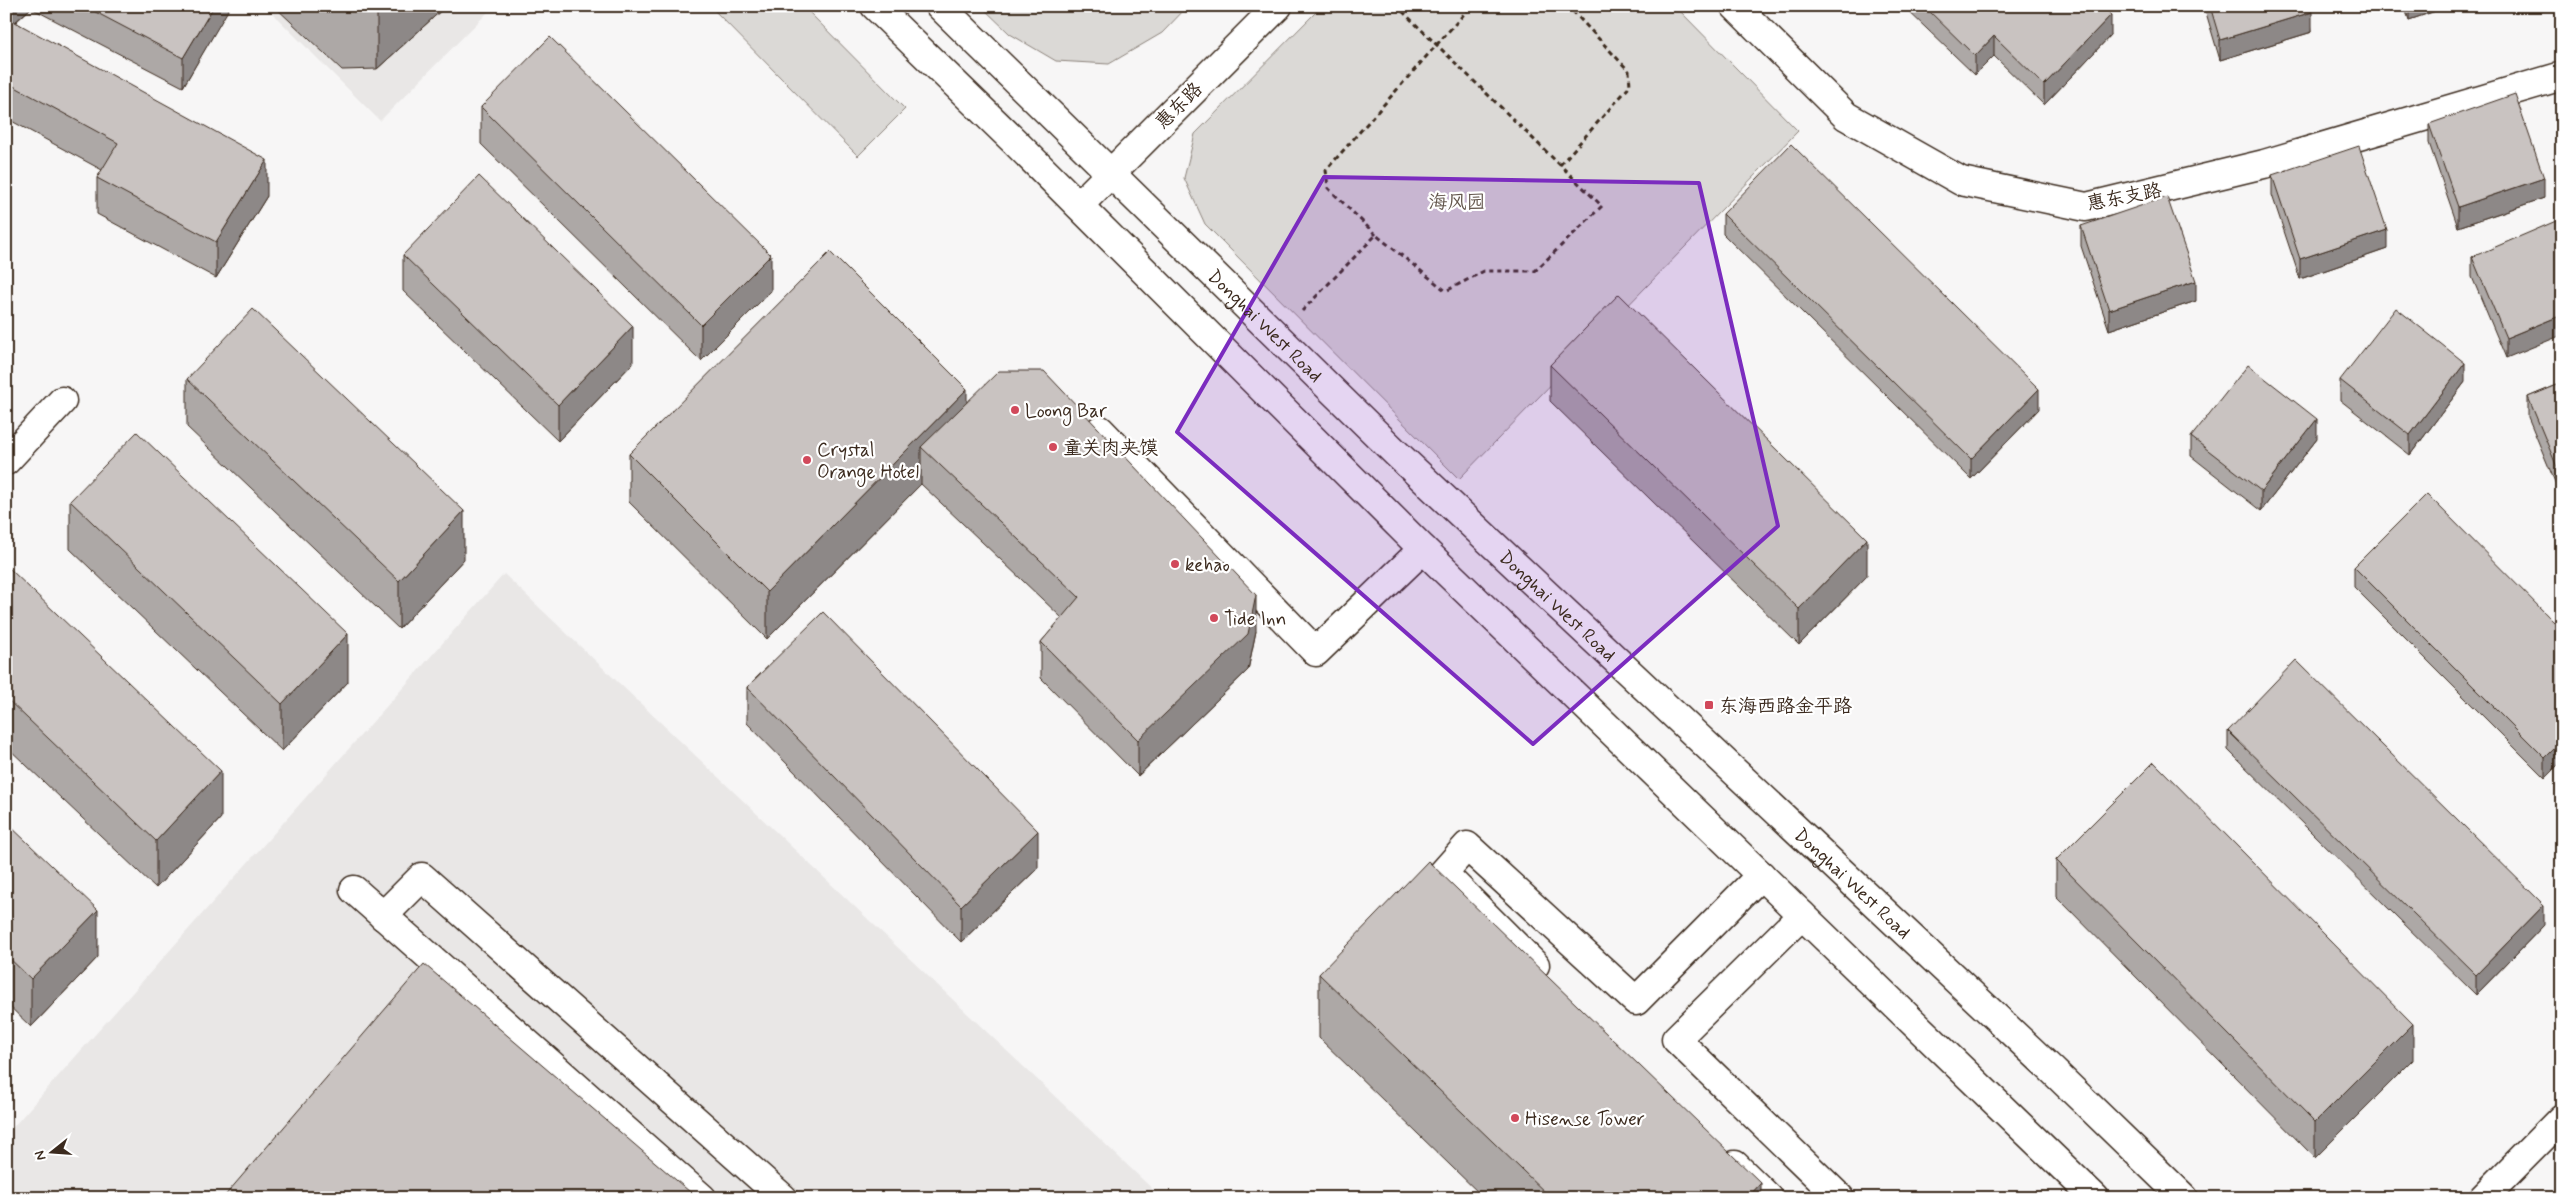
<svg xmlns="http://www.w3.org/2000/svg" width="2568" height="1204" font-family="Mynerve,'LXGW WenKai TC',sans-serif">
  <rect width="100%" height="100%" fill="#f7f6f6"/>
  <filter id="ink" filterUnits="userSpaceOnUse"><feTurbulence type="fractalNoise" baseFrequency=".02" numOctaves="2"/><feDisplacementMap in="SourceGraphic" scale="10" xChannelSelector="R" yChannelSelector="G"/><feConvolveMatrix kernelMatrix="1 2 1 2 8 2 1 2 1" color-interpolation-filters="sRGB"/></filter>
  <g filter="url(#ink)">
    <g fill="#e9e7e6">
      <polygon points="265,6 494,6 380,121"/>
      <polygon points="504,574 1162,1198 6,1198 6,1135"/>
    </g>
    <g fill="#dbd9d6" stroke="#8b827a">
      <polygon points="710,6 803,6 905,109 858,156"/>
      <polygon points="981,6 1188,6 1162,33 1109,64 1056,61 1010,34"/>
      <polygon points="1322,6 1675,6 1798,131 1459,479 1205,224 1184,178 1195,134"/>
    </g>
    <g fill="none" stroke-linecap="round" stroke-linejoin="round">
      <defs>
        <g id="minor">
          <polyline points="1735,6 1846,116 1961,181 2086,207 2264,164 2562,76"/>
          <polyline points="1079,205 1278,6"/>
          <polyline points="1100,430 1316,652 1423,549"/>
          <polyline points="6,461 62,401"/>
          <polyline points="354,890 702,1198"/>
          <polyline points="1802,915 1676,1039 1840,1198"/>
          <polyline points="383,916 422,877 783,1198"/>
          <polyline points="1535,965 1443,873 1467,846 1636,1001 1761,875"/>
          <polyline points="1735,1165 1769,1198"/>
          <polyline points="2483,1198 2562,1118"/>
        </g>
        <g id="major">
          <polyline points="875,6 1014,141 1423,549 2095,1198"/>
          <path id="s1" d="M940,6L1397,454L2051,1069L2184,1198"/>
        </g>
      </defs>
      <use href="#minor" stroke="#3b2a1e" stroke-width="31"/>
      <use href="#major" stroke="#3b2a1e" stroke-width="31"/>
      <g stroke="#3b2a1e" stroke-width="3" stroke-dasharray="5 4" stroke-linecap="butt">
        <polyline points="1560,165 1630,86 1629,71 1568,6"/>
        <polyline points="1376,235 1328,188 1326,170 1471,6"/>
        <polyline points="1302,311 1376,235 1446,291 1484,271 1535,271 1602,206 1397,6"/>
      </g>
      <use href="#minor" stroke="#fff" stroke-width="28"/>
      <use href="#major" stroke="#fff" stroke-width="28"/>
    </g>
    <g fill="#ada8a6" stroke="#3b2a1e">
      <polygon points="6,6 230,6 183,87 31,8 16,22 267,196 216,278 97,214 97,178 102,170 6,118"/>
      <polygon points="274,6 446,6 377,69 342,70"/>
      <polygon points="1903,6 2102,6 2111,35 2044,105 1994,56 1975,75"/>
      <polygon points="2204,6 2310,6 2312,32 2220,60"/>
      <polygon points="2404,6 2450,6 2409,20"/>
      <polygon points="481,107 771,291 701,361 481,144"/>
      <polygon points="2429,124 2544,198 2458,227 2429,143"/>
      <polygon points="2272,175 2387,249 2300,279 2272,195"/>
      <polygon points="1723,214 2039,409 1971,479 1723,234"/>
      <polygon points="2081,226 2196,301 2109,330 2081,246"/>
      <polygon points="2562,235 2506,358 2472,277 2472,257"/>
      <polygon points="403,255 633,363 558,441 403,291"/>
      <polygon points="1550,365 1867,576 1799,645 1550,401"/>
      <polygon points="187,379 464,559 399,629 187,427"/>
      <polygon points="2340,380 2465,382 2410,455 2340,400"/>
      <polygon points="2562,383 2562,499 2528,417 2528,397"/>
      <polygon points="967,402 1256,631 1248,670 1138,776 1041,678 1041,642 1062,618 921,484 767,639 629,502 629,454"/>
      <polygon points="2191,437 2317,439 2261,511 2191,456"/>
      <polygon points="70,501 348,682 282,751 70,549"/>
      <polygon points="2354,567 2562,630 2562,761 2545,778 2354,587"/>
      <polygon points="6,573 221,818 156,888 6,746"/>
      <polygon points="747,687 1038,868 961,942 747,723"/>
      <polygon points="2228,731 2544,925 2476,995 2228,750"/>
      <polygon points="6,822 98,957 31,1027 6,1003"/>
      <polygon points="2056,860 2413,1060 2315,1158 2056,896"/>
      <polygon points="1319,974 1761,1198 1484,1198 1319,1038"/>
    </g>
    <g fill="#8d8887" stroke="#3b2a1e">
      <polygon points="6,6 31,6 31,8 6,30"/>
      <polygon points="214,6 230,7 183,87 183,58"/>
      <polygon points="377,6 446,6 377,69"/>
      <polygon points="2409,6 2450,6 2409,20"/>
      <polygon points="2312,12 2312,32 2220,60 2220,40"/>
      <polygon points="2111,15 2111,35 2044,105 2044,85"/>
      <polygon points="1994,36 1994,56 1975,75 1975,56"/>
      <polygon points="267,160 267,196 216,278 216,242"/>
      <polygon points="2544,178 2544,198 2458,227 2458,207"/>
      <polygon points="2387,230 2387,249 2300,279 2300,259"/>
      <polygon points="771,255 771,291 701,361 701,325"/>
      <polygon points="2196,281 2196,301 2109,330 2109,310"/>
      <polygon points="2562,315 2562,335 2506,358 2506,338"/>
      <polygon points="633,326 633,363 558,441 558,405"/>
      <polygon points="2465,363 2465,382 2410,455 2410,435"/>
      <polygon points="967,389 967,437 921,447 921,484 767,639 767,592"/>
      <polygon points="2039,389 2039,409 1971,479 1971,459"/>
      <polygon points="2317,419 2317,439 2261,511 2261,491"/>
      <polygon points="464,511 464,559 399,629 399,581"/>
      <polygon points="1867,539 1867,576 1799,645 1799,609"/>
      <polygon points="1256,595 1256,631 1248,670 1138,776 1138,740"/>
      <polygon points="348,634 348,682 282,751 282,704"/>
      <polygon points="2562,741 2562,761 2545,778 2545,758"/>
      <polygon points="221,771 221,818 156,888 156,841"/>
      <polygon points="1038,831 1038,868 961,942 961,906"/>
      <polygon points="2544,905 2544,925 2476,995 2476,975"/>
      <polygon points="98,910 98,957 31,1027 31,979"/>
      <polygon points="2413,1024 2413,1060 2315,1158 2315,1122"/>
      <polygon points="1761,1183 1761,1198 1747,1198"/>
    </g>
    <g fill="#c9c3c1" stroke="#3b2a1e">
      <polygon points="84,6 214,6 183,58"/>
      <polygon points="1924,6 2102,6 2111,15 2044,85 1994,36 1975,56"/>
      <polygon points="2210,6 2310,6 2312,12 2220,40"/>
      <polygon points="6,17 267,160 216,242 97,178 118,143 6,82"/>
      <polygon points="550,37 771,255 701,325 481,107"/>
      <polygon points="2515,94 2544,178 2458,207 2429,124"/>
      <polygon points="1791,144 2039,389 1971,459 1723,214"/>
      <polygon points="2359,146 2387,230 2300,259 2272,175"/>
      <polygon points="479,176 633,326 558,405 403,255"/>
      <polygon points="2167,197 2196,281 2109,310 2081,226"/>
      <polygon points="2556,221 2562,235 2562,315 2506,338 2472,257"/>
      <polygon points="830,252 967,389 767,592 629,454"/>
      <polygon points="1619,294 1867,539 1799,609 1550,365"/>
      <polygon points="2396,308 2465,363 2410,435 2340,380"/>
      <polygon points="253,309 464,511 399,581 187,379"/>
      <polygon points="2248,365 2317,419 2261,491 2191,437"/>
      <polygon points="999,371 1044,371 1256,595 1248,634 1138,740 1041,642 1079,597 921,447"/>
      <polygon points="2562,383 2562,479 2528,397"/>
      <polygon points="137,432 348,634 282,704 70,501"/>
      <polygon points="2427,494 2562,630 2562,741 2545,758 2354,567"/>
      <polygon points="10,569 221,771 156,841 6,698 6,573"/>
      <polygon points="823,612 1038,831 961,906 747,687"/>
      <polygon points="2296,660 2544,905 2476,975 2228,731"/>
      <polygon points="2154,762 2413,1024 2315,1122 2056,860"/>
      <polygon points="6,822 98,910 31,979 6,955"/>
      <polygon points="1428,861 1761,1183 1747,1198 1551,1198 1319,974"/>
      <polygon points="424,964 697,1198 223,1198"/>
      <polygon points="2562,1187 2562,1198 2554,1198"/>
    </g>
  </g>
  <path fill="#7b2cbf" fill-opacity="0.2" stroke="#7b2cbf" stroke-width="4" stroke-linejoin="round" d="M1324,177L1699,183L1778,526L1533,744L1177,432Z"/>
  <g fill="#d1495b" stroke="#fff" stroke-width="2">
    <circle cx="1015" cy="410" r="5"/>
    <circle cx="1053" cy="447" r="5"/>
    <circle cx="807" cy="460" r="5"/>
    <circle cx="1175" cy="564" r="5"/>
    <circle cx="1214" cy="618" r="5"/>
    <rect x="1704" y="700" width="10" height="10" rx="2.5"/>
    <circle cx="1515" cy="1118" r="5"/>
  </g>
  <g text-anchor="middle" stroke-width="4.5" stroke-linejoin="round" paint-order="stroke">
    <g font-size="19" fill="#3b2a1e" stroke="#fff">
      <text transform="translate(1178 105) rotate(-45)" y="7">惠东路</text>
      <text transform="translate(2124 196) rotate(-11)" y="7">惠东支路</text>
      <text dy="7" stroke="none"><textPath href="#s1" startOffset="456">Donghai West Road</textPath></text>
      <text dy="7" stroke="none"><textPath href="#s1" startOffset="861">Donghai West Road</textPath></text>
      <text dy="7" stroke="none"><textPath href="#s1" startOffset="1266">Donghai West Road</textPath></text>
    </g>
    <g font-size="19" fill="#63564c" stroke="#fff">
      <text x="1457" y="208">海风园</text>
    </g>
    <g font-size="19" fill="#3b2a1e" stroke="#fff" text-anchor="start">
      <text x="1025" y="417">Loong Bar</text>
      <text x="1063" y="454">童关肉夹馍</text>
      <text x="817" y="456">Crystal<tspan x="817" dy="22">Orange Hotel</tspan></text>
      <text x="1185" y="571">kehao</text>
      <text x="1224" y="625">Tide Inn</text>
      <text x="1719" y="712">东海西路金平路</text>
      <text x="1525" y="1125">Hisense Tower</text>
    </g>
  </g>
  <rect width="2568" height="1204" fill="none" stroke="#fff" stroke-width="25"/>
  <rect x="12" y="12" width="2543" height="1179" fill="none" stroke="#3b2a1e" stroke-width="2" filter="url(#ink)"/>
  <g transform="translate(52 1152) rotate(253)" stroke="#ffffff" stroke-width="4" paint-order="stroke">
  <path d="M0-4L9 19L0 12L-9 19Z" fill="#3b2a1e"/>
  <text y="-8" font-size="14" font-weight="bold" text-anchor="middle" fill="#3b2a1e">N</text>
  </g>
</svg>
